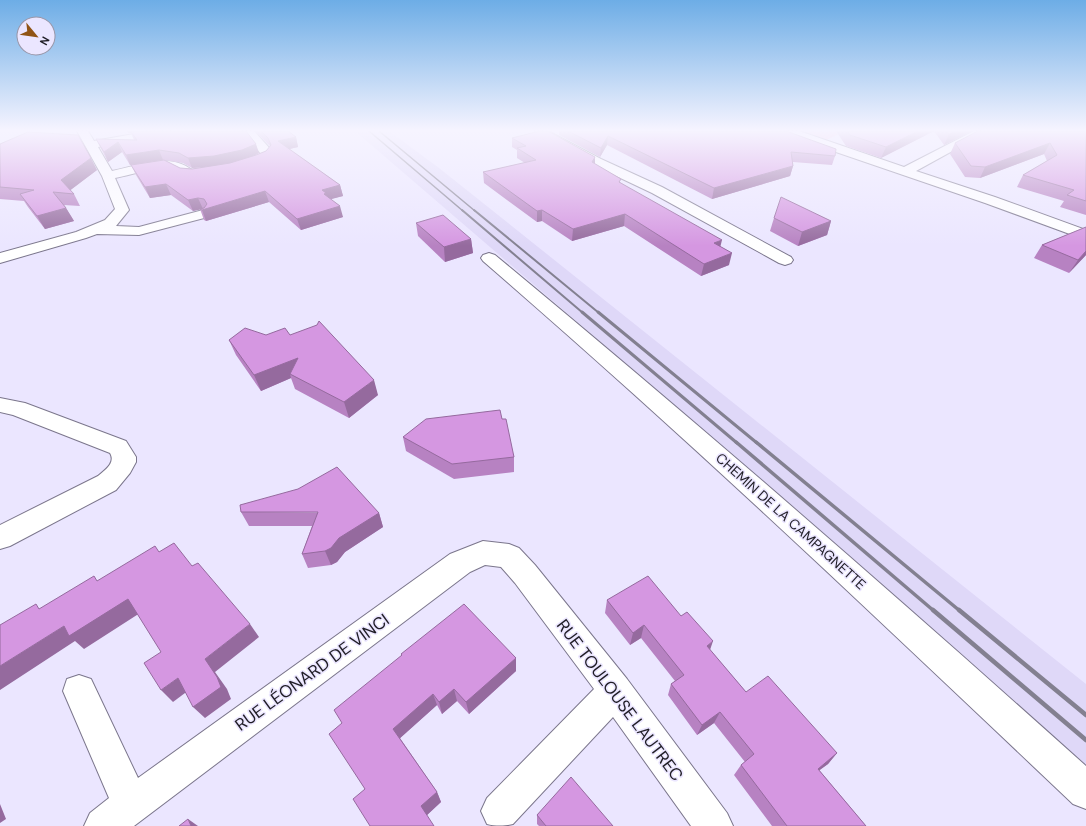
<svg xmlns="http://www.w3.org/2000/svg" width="1086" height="826" font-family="'DM Sans',sans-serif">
  <rect width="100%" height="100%" fill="#ebe6ff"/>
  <polygon fill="#dfd8f8" points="355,131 389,131 439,168 1086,684 1086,776 995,697 604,345"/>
  <polygon fill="#f9b9db" points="804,131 846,131 826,140"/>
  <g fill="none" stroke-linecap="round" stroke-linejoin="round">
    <defs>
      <g id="street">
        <path d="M77,131H88L94,141L151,131H173L167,134L98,147L112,171C137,166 169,152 192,170H213L215,173L213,176C206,177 193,180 186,177C177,174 175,167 164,168C148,169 131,175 115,178L129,210L116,226L139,227L203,210L208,211L210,214L208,217L139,235L97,234L86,238L0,263V253L76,232L105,220L115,209L102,176Z"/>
        <path d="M242,131H254L272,151L273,155C267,164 251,169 241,167L239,164L241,161L254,158L261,154Z"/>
        <polygon points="535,131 548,131 601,159 662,187 791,257 793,260 791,263 785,265 779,263 652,193 593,165"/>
        <polygon points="784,131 799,131 904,167 974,131 986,131 985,133 916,171 995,197 1086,230 1086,240 985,203 833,151 786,133"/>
        <path d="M489,253L495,255C696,421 892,592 1086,766V809L1073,804C879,620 686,436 483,261L481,258L483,255Z"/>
        <path d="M0,398L25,403L126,441L136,457V462L130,473L116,490L10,546L0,549V525L98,476C105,470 116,463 110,453L13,415L0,412Z"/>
        <path d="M483,541L509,544L519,548L535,565L627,679L727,813L733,826H691L613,717L513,824C506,826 494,826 487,824L481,811L487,798L594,689L515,583L501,567L485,565L470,572L134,826H84L90,813L109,798L63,691L67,679L79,675L91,679L138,778L450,554Z"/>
      </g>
    </defs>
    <use href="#street" stroke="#7b768c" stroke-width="2"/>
    <use href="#street" fill="#fff" fill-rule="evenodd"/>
    <g stroke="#838090" stroke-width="1.5">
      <polyline points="369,131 463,211"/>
      <polyline points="379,131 475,211"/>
    </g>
    <g stroke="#838090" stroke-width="2">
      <polyline points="462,210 583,313"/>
      <polyline points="474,210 599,313"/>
    </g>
    <g stroke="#838090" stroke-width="3">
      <polyline points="582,312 737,443"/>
      <polyline points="598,312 757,443"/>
    </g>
    <g stroke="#838090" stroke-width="3.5">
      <polyline points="736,442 934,611"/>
      <polyline points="756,442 960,611"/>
    </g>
    <g stroke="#838090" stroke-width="4.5">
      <polyline points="933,610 1086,740"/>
      <polyline points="959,610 1086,715"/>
    </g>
  </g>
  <g fill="#b782c2" fill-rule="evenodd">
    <path d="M126,131H246L259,153L252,157L266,151L270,146L255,131H288L296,137L298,147L289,149L340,185L343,196L330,199L343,217L301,230L269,202L206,221L204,220L200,209L193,211L171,195L150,198L136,175L131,165H130L122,152L108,162L96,139L134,140L131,133H129ZM165,160L183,163L192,168L206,167L192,169L180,168Z"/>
    <polygon points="559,131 786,131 835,156 832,165 793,162 793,166 790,176 712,199 607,145 600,157 559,135"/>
    <polygon points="836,131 934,131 881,158 846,146"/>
    <polygon points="934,131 972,131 944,145"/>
    <polygon points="1086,131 1086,215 1060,207 1064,201 1017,187 1023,175 1047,161 1044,154 980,178 965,177 950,154 955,143"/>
    <polygon points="512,138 595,157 595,164 621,183 720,246 729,265 701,276 624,226 572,241 542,221 537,222 484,183 483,172 525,163 517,158 517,150 512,147"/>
    <polygon points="0,144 97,170 70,190 74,194 80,206 64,205 66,208 74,221 45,229 28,207 24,201 0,199"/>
    <polygon points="774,218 831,221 827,235 798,246 770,231"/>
    <polygon points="416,223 471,239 473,253 445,262 418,236"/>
    <polygon points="1086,227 1086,255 1069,273 1034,258 1042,245"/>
    <polygon points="266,335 290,335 378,395 349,418 295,389 291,378 261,391 236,355 229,340"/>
    <polygon points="502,419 514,457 514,472 454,479 406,451 403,437"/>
    <polygon points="241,512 379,513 383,527 345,552 337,562 331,565 308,568 302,554 312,526 249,526"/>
    <polygon points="607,600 681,616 746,692 837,753 828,764 819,770 866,826 772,826 734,775 741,765 745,762 714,723 697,735 668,695 671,684 675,681 641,638 630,645 605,613"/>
    <polygon points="401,654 516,658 516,671 469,714 457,701 442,714 437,705 400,738 437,792 441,802 427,815 365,789 342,723 401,656"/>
    <polygon points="537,815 613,826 539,826 537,824"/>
  </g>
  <g fill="#956a9e">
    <polygon points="127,131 145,131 129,133"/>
    <polygon points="918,131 934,131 881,158 886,147"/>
    <polygon points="956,131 972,131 944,145 949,134"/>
    <polygon points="608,136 607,145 600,157 601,148"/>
    <polygon points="296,137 298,147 281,151 278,141"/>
    <polygon points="118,142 122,152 108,162 104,152"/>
    <polygon points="1050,143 1044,154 980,178 985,167"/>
    <polygon points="256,144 259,153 245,160 218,166 192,168 188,158"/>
    <polygon points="159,150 163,160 130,165 126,155"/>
    <polygon points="595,157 595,167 592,162"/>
    <polygon points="91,158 97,170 68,192 61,180"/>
    <polygon points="793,166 790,176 712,199 714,188"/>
    <polygon points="166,184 171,195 150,198 145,187"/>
    <polygon points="340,185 343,196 328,200 322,190"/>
    <polygon points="265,191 269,202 206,221 202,210"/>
    <polygon points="198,198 203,209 193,211 188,200"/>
    <polygon points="340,206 343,217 301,230 297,219"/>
    <polygon points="66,208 74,221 45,229 37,216"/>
    <polygon points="542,210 542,221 537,222 537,211"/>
    <polygon points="625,214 624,226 572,241 573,229"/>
    <polygon points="831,221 827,235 798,246 802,232"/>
    <polygon points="471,239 473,253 445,262 444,247"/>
    <polygon points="722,240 719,252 714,243"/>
    <polygon points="1086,251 1086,255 1069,273 1078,260"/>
    <polygon points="732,253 729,265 701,276 704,264"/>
    <polygon points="298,358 290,374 291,378 261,391 254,375"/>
    <polygon points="374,380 378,395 349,418 344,402"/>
    <polygon points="379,513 383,527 345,552 337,562 331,565 325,551 339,538"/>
    <polygon points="128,599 140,613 84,649 75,641 0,690 0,666 64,626"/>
    <polygon points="250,624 259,637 215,672 227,689 231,699 205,718 193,707 205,659"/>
    <polygon points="644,625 641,638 630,645 633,633"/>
    <polygon points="713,641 709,653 707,646"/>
    <polygon points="516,658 516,671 469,714 466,702"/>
    <polygon points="178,678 189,690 173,702 161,690"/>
    <polygon points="454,689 457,701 442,714 439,702"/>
    <polygon points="433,694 437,705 398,740 393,729"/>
    <polygon points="720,712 714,723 697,735 702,725"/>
    <polygon points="837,753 828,764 809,778 818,769"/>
    <polygon points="437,792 441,802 426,816 421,806"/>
    <polygon points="0,804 6,819 0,823"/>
    <polygon points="188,819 198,826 191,826"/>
  </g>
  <g fill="#d597e1" stroke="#956a9e">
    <polygon points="140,131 246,131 256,144 242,150 214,156 188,158 179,153 159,150 126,155 118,142 104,152 96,139 137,140 131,132"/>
    <polygon points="261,131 288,131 296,137 278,141 340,185 322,190 326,193 324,194 340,206 297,219 265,191 202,210 200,209 204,208 207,204 204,199 198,198 188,200 166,184 145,187 131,165 164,160 180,168 192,169 230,163 256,155 266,151 271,145 268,138"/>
    <polygon points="540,131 548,131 595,157 592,162 621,179 619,182 722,240 714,243 732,253 704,264 625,214 573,229 542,210 537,211 483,172 536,160 517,148 526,146 512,138"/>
    <polygon points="568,131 786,131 836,149 835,156 791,152 793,166 714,188 608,136 601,148"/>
    <polygon points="847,131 918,131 886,147 850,135"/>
    <polygon points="946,131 956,131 949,134"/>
    <polygon points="978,131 1086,131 1086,201 1067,195 1074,190 1023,175 1057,155 1050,143 985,167 971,166 955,143"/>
    <polygon points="28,132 78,135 91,158 61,180 74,194 53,192 66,208 37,216 20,194 34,190 0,187 0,144"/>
    <polygon points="781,197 831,221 802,232 774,218"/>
    <polygon points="443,215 471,239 444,247 416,223"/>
    <polygon points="1086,227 1086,251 1078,260 1042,245"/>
    <polygon points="319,321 374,380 344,402 290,374 298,358 254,375 229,340 245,328 266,335 285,328 290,335 317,325"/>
    <polygon points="500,410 502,419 506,419 514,457 452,464 403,437 426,419"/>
    <polygon points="337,467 379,513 339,538 331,548 325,551 302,554 318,512 241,512 240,505 298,489"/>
    <polygon points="174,543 192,566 198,563 250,624 205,659 217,677 221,687 193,707 178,678 161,690 144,663 161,652 128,599 69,636 64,626 0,666 0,625 36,604 39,609 94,576 97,581 155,546 159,552"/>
    <polygon points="648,576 681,616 687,612 713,641 707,646 746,692 768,676 837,753 818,769 866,826 787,826 741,765 754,754 720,712 702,725 671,684 684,675 644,625 633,633 607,600"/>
    <polygon points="464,604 516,658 466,702 454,689 439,702 433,694 393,729 437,792 421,806 434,826 370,826 353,799 365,789 329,734 342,723 334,710 402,655 401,654"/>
    <polygon points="571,777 613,826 546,826 537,815"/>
    <polygon points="188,819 191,826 179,826"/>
  </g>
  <linearGradient id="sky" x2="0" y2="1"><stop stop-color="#6dade6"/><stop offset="0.53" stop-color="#f6f4ff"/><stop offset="1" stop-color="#f6f4ff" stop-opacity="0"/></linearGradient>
  <rect width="1086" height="246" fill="url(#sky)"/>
  <g text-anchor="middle" stroke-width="3" stroke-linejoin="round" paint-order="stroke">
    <g font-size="14" fill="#1f1d25" stroke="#ebe6ff">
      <text transform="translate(791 521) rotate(42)" y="5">CHEMIN DE LA CAMPAGNETTE</text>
    </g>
    <g font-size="17" fill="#1f1d25" stroke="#ebe6ff">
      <text transform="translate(312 672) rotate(-36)" y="6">RUE LÉONARD DE VINCI</text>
      <text transform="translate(620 700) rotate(53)" y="6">RUE TOULOUSE LAUTREC</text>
    </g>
  </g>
  <g transform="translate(36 36) rotate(119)"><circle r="19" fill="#ebe6ff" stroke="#9996a8"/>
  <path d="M0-3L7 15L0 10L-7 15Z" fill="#905415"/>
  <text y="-6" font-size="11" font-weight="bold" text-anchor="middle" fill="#1f1d25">N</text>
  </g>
</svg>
